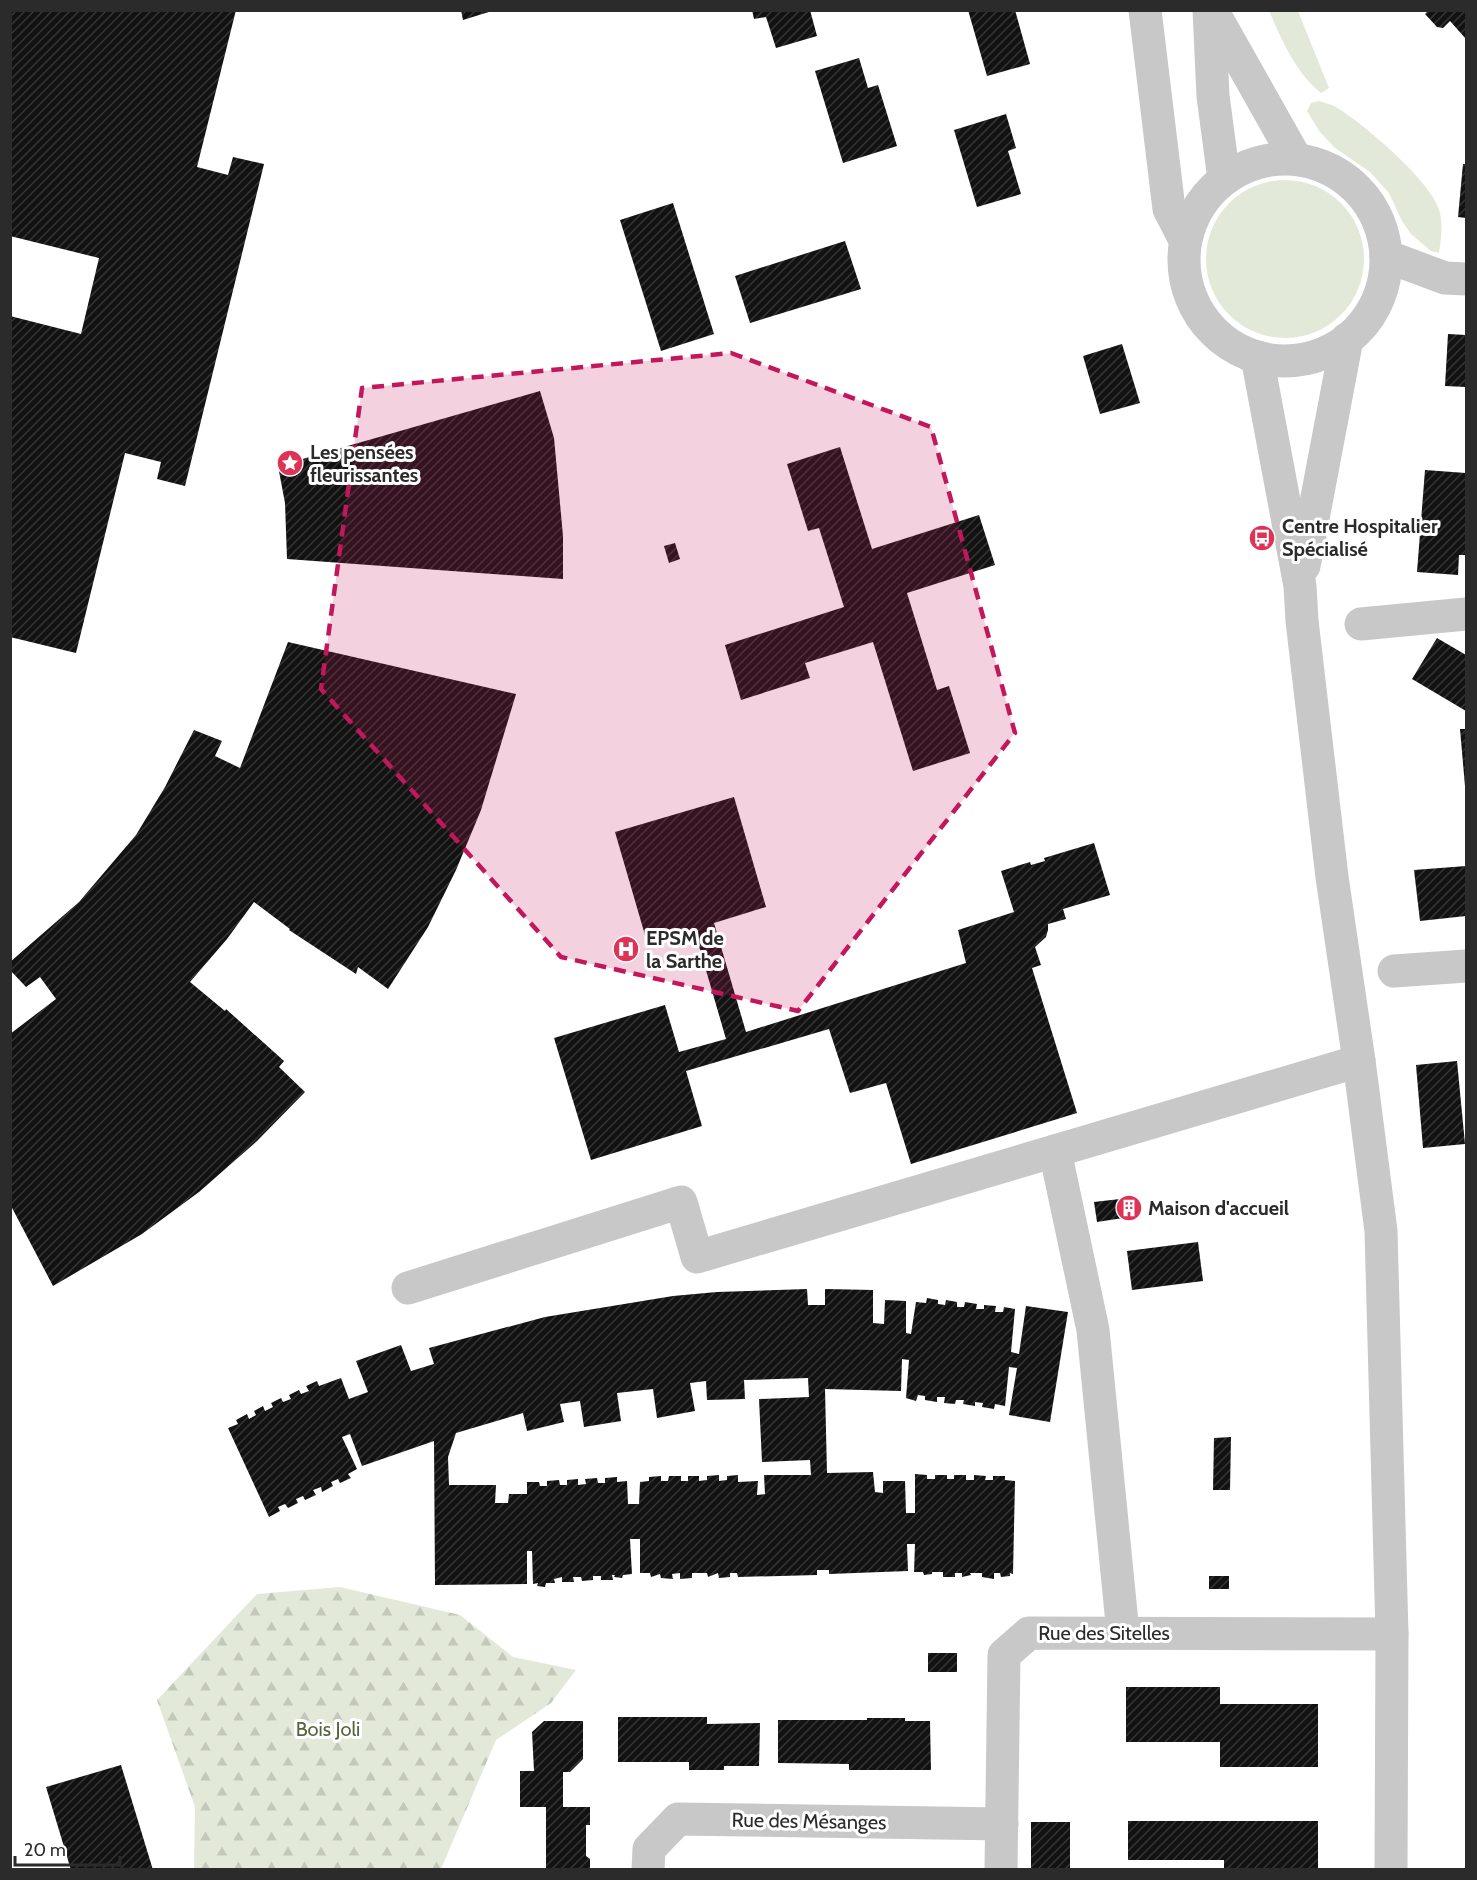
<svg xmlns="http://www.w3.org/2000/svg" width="1477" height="1880" font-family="Cabin,sans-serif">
  <defs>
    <pattern id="forest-firs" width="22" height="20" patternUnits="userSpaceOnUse" patternTransform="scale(1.5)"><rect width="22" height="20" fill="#e3e9d9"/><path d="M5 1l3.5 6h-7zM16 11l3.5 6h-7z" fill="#c3c8ba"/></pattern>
    <pattern id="building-hatch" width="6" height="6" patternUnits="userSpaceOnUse" patternTransform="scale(1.5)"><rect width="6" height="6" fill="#121212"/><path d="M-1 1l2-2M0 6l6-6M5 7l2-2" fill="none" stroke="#353535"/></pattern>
  </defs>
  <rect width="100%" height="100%" fill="#fff"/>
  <g fill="#e3e9d9">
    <path d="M1269,11H1298L1329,88L1321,93C1295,72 1282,40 1269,11Z"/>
    <path d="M1319,101C1324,103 1331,104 1336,107C1364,124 1427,178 1438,207C1444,221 1441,239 1439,253L1431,251L1411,234L1402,221L1389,193L1370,172L1335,148L1320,132L1307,111L1311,103Z"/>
    <circle cx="1285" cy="259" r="79"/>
  </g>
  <polygon fill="url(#forest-firs)" points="340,1587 460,1615 513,1657 576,1670 551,1703 496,1740 441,1869 194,1869 195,1807 157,1700 257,1594"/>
  <g fill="url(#building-hatch)" fill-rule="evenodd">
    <polygon points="10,10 236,10 197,167 228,175 233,157 264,164 185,486 157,479 161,462 125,453 76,653 10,637 10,316 81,334 99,258 10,236"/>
    <polygon points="461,10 492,10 492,11 463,20"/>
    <polygon points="752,10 810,10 817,36 776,48 766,17 754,19"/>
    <polygon points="968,10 1015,10 1030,64 987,76"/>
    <polygon points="1429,10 1466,10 1466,39 1450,21 1443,28 1437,27 1425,14"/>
    <polygon points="859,58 868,88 878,85 897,146 843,163 815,71"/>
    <polygon points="1006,114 1016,148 1008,151 1021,194 977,207 954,130"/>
    <polygon points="1463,164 1466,164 1466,218 1458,217"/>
    <polygon points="673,203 714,334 661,351 620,220"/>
    <polygon points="845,241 861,289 750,323 735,276"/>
    <polygon points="1448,334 1466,335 1466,387 1445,386"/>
    <polygon points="1122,344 1140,403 1100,414 1083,356"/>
    <polygon points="540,391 554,438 563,536 563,579 287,559 285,503 278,466"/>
    <polygon points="840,447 872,549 979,515 995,565 907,593 937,690 949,686 970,753 913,771 873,642 805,663 810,678 741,700 725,645 844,607 819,528 808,531 787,464"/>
    <polygon points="1425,470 1466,473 1466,555 1459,555 1458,575 1417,572"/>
    <polygon points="675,543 680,559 669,563 664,546"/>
    <polygon points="1437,638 1466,655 1466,711 1412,679"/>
    <polygon points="288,642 516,694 481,810 456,870 428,927 388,989 358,967 356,974 289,930 290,929 254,902 227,939 190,982 225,1011 226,1009 284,1061 279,1067 305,1092 257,1141 199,1192 142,1234 53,1286 10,1204 10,1034 56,999 40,977 26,987 10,970 10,962 79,902 136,835 165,787 194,730 222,741 215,756 240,768"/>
    <polygon points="1460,729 1466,729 1466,786 1465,786"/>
    <polygon points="734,797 766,907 714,923 746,1032 966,963 958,930 1014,912 1001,871 1030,862 1031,865 1045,861 1044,858 1094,843 1110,895 1063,909 1066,919 1048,924 1048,930 1046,937 1035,947 1041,965 1032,968 1077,1113 911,1164 886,1083 850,1093 829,1029 686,1071 702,1126 591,1160 554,1038 665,1005 679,1052 726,1039 694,929 647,942 615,832"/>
    <polygon points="1466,866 1466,916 1420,921 1414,870"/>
    <polygon points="1457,1061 1465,1144 1423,1148 1416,1065"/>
    <polygon points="1133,1198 1136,1217 1125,1218 1123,1199"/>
    <polygon points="1120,1199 1123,1218 1097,1222 1094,1202"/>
    <polygon points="1198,1242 1203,1281 1132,1290 1127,1251"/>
    <path d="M807,1289L808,1305H825V1289L873,1290V1323L884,1324L885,1300L906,1301V1333L911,1334L916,1302L926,1303L927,1298L938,1300V1304L945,1305L946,1300L957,1302V1307H964L965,1302L977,1304L976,1309H984V1305L996,1306L995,1312H1003L1004,1307L1015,1309L1011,1352L1019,1354L1026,1306L1068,1312L1050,1422L1009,1415L1017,1368L1009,1367L1005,1406L995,1404L994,1409L982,1407L983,1403L975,1402V1406L963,1404L964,1400H956L955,1404L944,1403L945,1397H937V1402L925,1400V1396L918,1395L916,1401L906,1398L909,1360L902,1359L901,1391L825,1389L827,1473L873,1472L875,1492L883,1493V1481H905L906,1513H915V1474L927,1475V1479H935V1475H947V1479H954V1475H966V1480H974V1475L986,1476L985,1480H993V1476H1005V1480L1015,1481L1013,1574L1010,1573V1576L1001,1577L1000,1573H994V1579L982,1577V1573H970L971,1575L962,1577V1573H955V1577H943V1572H932V1574L924,1575L923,1572H914L915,1544H907L908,1571L829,1574V1570H817V1575L738,1577L737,1573H730V1577L719,1578L718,1573L708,1577L707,1573H692V1578L680,1579V1573L672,1574L673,1579L661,1578L660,1574L651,1577L650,1573H640V1539H630L632,1574L623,1575L622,1578L614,1577L615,1575H612L613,1580H601V1576H593V1580L582,1581L581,1577H573L574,1582H562V1577L554,1579L555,1583H546L545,1587L537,1586L538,1583L533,1584L532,1551H527V1584L435,1585L434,1441L362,1466L350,1434L342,1437L357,1469L348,1474L351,1478L340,1483L338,1479L331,1482L333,1486L322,1492L321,1487L313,1490L316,1495L305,1500L303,1496L296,1499L298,1503L288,1508L285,1504L278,1507L280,1511L269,1517L228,1428L238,1424L236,1420L247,1414L249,1419L256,1415L254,1411L263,1406L265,1411L273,1407L271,1403L281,1398L283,1402L291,1399L289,1395L299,1390L301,1394L309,1391L306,1386L317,1381L319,1386L341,1378L349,1399L368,1392L356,1361L401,1345L411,1371L434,1364L429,1348L545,1317L673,1296L717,1292ZM808,1378L809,1397L759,1399L762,1462L810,1460L811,1475H764L765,1494L757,1495L758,1481L738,1482V1475L727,1476V1480L719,1481V1475L707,1476V1480L699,1481V1476H688V1481H681V1476H669L668,1481H661V1476L649,1477V1481L640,1482L639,1504H628L627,1481L617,1482V1477L605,1478V1483H598L597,1478L585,1479L586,1484L578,1485V1479L567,1480V1485H560L559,1480L547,1481V1486H540L539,1482H527V1494H509L508,1503H495L496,1485H449L448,1457L456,1433L523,1413L527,1431L564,1422L560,1404L580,1401L584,1427L621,1421L617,1393L653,1389L657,1418L695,1411L690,1383L706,1381L707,1400L745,1399L744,1380Z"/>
    <polygon points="1231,1437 1230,1490 1213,1490 1214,1438"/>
    <rect x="1209" y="1576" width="20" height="13"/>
    <rect x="928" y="1653" width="29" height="19"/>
    <polygon points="1126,1687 1220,1687 1220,1704 1318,1704 1318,1767 1220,1767 1220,1742 1126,1742"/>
    <polygon points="618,1717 707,1717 707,1724 760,1723 759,1766 724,1766 724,1770 689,1770 689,1762 618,1762"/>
    <polygon points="867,1718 905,1718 905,1721 930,1721 931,1770 849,1770 849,1764 778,1763 778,1720 867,1720"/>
    <polygon points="544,1721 583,1721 583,1759 570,1772 563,1772 563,1807 590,1807 590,1825 586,1825 586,1856 590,1859 590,1870 546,1870 546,1807 520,1807 520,1771 534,1771 532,1732"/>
    <polygon points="121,1765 153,1870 71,1870 46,1787"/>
    <polygon points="1128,1821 1318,1821 1318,1869 1224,1869 1224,1860 1128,1860"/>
    <rect x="1031" y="1822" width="39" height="48"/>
  </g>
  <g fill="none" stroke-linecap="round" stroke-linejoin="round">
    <g stroke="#c8c8c8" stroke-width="33">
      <polyline points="1145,10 1169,209 1185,240"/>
      <polyline points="1209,10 1213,96 1224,179"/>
      <polyline points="1212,10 1296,159"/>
      <circle cx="1285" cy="260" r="101"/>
      <polyline points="1386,256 1445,278 1466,279"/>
      <polyline points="1257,357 1300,586 1302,621 1332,877 1359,1061 1381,1231 1392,1634 1391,1870"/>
      <polyline points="1304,566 1347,339"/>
      <polyline points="1361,624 1466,614"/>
      <polyline points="1394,971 1466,966"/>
      <polyline points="1055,1151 1093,1330 1123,1633"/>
      <polyline points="408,1288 681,1202 697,1257 1359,1061"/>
      <polyline points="648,1870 649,1849 678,1819 1002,1824"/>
      <polyline points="1001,1870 1004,1655 1029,1633 1392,1634"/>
    </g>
  </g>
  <path fill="#c2185b" fill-opacity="0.2" stroke="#c2185b" stroke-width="4.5" stroke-dasharray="12 8" stroke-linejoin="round" d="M731,353L931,427L1015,733L798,1011L561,957L321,689L362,388Z"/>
  <defs>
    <symbol id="sight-disc" viewBox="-11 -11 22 22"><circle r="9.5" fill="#dd3354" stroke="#fff"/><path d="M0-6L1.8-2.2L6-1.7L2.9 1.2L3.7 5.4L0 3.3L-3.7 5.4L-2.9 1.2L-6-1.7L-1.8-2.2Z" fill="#fff"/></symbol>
    <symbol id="bus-disc" viewBox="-11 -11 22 22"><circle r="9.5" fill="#dd3354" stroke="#fff"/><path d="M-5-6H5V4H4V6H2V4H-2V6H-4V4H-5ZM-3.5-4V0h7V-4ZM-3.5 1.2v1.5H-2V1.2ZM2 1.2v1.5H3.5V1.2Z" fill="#fff"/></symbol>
    <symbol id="hospital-disc" viewBox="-11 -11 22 22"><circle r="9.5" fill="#dd3354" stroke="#fff"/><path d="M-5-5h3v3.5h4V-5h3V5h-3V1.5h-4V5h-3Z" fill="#fff"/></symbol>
    <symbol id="building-disc" viewBox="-11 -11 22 22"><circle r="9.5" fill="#dd3354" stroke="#fff"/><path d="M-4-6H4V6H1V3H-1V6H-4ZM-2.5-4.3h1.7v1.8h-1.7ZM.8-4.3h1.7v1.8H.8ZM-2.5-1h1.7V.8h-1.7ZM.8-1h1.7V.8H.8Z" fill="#fff"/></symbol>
  </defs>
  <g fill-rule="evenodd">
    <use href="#sight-disc" x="275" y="448" width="30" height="30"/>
    <use href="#bus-disc" x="1247" y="523" width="30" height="30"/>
    <use href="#hospital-disc" x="611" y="934" width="30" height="30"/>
    <use href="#building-disc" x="1114" y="1193" width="30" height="30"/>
  </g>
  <g text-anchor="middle" stroke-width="6" stroke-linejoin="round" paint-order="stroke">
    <g font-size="20" font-weight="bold" fill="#2b2b2b" stroke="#fff" text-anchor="start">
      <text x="310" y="459">Les pensées<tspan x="310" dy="23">fleurissantes</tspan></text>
      <text x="1282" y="533">Centre Hospitalier<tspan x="1282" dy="23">Spécialisé</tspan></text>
      <text x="646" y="945">EPSM de<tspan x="646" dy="23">la Sarthe</tspan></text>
      <text x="1148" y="1215">Maison d'accueil</text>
    </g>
    <g font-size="20" fill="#2b2b2b" stroke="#fff">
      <text x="1104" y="1640">Rue des Sitelles</text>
      <text transform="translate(809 1821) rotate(1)" y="7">Rue des Mésanges</text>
    </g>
    <g font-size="20" fill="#53653b" stroke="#fff">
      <text x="328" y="1736">Bois Joli</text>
    </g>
  </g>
  <rect width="1477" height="1880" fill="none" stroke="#2b2b2b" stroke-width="24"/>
  <path d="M15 1856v9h105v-9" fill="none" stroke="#2b2b2b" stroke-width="3"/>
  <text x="24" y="1856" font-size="18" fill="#2b2b2b" stroke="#ffffff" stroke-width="4.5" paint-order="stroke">20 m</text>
</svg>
